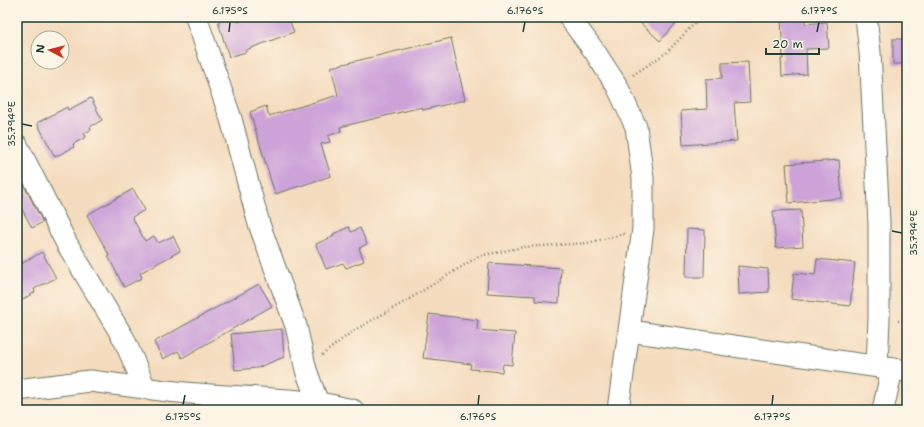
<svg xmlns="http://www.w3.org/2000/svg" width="924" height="427" font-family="'Shantell Sans',sans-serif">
  <rect width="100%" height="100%" fill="#fcf5e5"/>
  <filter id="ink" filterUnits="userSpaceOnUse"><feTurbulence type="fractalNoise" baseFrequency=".025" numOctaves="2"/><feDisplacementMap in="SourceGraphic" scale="8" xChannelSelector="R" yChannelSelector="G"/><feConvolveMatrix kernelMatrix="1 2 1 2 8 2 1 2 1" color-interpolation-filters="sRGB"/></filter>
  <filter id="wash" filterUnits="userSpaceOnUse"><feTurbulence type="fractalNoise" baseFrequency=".012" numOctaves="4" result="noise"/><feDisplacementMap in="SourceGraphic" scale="16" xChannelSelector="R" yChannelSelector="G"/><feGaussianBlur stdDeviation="0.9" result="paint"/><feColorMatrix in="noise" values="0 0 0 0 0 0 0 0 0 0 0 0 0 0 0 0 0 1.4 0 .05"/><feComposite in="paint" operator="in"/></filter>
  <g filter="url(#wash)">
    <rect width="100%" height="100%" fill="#f4dbbd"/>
    <g id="blocks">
      <g fill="#cca2d9">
        <polygon points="235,17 238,22 252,17 288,17 294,32 246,50 246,52 229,57 218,22"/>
        <polygon points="634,17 682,17 660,41"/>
        <polygon points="781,17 805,17 805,24 827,22 829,48 806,49 807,74 782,76 781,59 783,59"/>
        <polygon points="451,38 465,100 423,110 422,107 340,127 341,131 328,136 330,142 321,144 331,176 275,194 250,112 266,106 269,116 338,95 331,67"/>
        <rect x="893" y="39" width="14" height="25"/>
        <polygon points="748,62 750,102 734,103 737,141 683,145 681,111 707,109 706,79 722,78 722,63"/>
        <polygon points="91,98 102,120 90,127 91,130 84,133 86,137 73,144 74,147 55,157 37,123 67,107 68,110"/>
        <polygon points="839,160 842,198 789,203 786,164"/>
        <polygon points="23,184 43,222 32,228 17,200 17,188"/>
        <polygon points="133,189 145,210 132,217 145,241 154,236 158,243 173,236 180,251 140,273 142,278 124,287 108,256 109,255 87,215"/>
        <polygon points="801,210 803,246 776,248 773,211"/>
        <polygon points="349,227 351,232 360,228 367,244 359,248 364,261 346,268 343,263 326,269 316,244 334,236 333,234"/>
        <polygon points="687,229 705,230 704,277 686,277"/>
        <polygon points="42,252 56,278 34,289 35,292 17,303 17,266"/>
        <polygon points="817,259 855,263 850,306 791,299 794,273 815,275"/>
        <polygon points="489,263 561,268 559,303 535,301 535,296 487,293"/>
        <polygon points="738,266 768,269 769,292 739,294"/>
        <polygon points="259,284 272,306 182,358 178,351 163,359 154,342"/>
        <polygon points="429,314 478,320 477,330 515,333 512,365 503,364 502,372 470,369 471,364 423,358"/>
        <polygon points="282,329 284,357 257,368 235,370 231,334"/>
      </g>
    </g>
  </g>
  <g filter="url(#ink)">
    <use href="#blocks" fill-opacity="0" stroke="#6a7464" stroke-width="1"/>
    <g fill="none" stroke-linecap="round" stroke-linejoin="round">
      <defs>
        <g id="minor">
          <polyline points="196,17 231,119 259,224 296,326 306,370 318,403"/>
          <polyline points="569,17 595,52 617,86 636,127 643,178 643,229 618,410"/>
          <polyline points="866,17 870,52 879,223 879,319 877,366"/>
          <path d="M17,145L67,244L124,339L145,388C202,397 260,396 317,403C329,404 341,408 353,410"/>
          <polyline points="630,331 907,371"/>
          <polyline points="17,390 90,381 145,388"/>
          <polyline points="883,410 892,369"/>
        </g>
      </defs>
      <use href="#minor" stroke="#6a7464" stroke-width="23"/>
      <g stroke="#6a7464" stroke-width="2.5" stroke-dasharray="1 3" stroke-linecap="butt">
        <polyline points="633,75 666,53 692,26 699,21 714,17"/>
        <polyline points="898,321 907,322"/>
        <polyline points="322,355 353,331 406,301 479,256 524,247 588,243 624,234"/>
      </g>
      <use href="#minor" stroke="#fff" stroke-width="21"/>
    </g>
  </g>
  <path fill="none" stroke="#1f3d34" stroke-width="1.5" d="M229,32L230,22M523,32L525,22M817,32L819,22M22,124L32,126M892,231L902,233M183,405L185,395M478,405L479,395M772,405L773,395"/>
  <rect width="924" height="427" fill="none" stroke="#fcf5e5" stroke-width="44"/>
  <g transform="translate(50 50) rotate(277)"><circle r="19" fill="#fcf5e5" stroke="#a4ab9e"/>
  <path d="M0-3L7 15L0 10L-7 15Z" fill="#c8321e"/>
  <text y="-6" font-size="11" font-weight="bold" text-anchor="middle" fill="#1f3d34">N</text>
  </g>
  <path d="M766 48v6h53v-6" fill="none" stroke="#1f3d34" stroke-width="2"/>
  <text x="772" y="48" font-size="12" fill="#1f3d34" stroke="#fcf5e5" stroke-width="3" paint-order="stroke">20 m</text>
  <rect x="22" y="22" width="880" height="383" fill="none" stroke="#1f3d34" stroke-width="1.5"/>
  <g font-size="10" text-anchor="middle" fill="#1f3d34">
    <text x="230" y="14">6.175°S</text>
    <text x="525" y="14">6.176°S</text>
    <text x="819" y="14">6.177°S</text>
    <text transform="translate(11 124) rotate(-90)" y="4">35.794°E</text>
    <text transform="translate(913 233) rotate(-90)" y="4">35.794°E</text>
    <text x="183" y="420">6.175°S</text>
    <text x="478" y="420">6.176°S</text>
    <text x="772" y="420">6.177°S</text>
  </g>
</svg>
